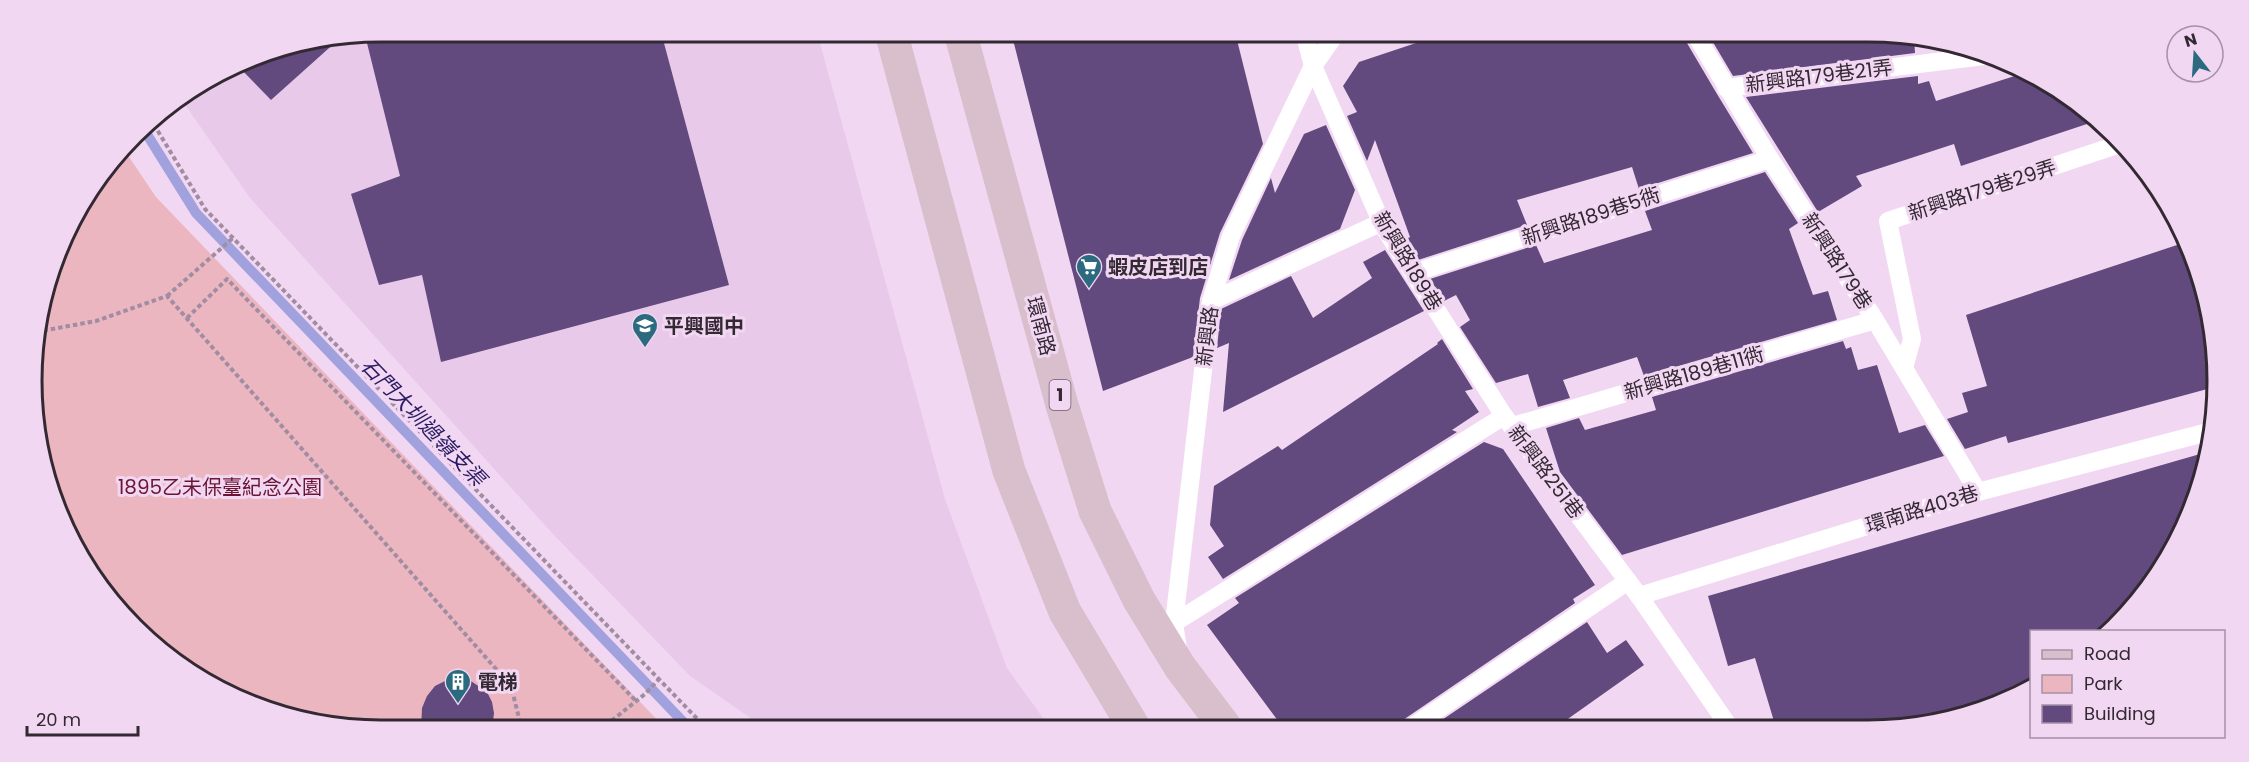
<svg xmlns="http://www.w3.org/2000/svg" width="2249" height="762" font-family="Poppins,'Noto Sans TC',sans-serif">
  <rect width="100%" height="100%" fill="#f2d7f3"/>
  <polygon fill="#e8c9e9" points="381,32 817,32 945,499 1007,668 1051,729 764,730 749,717 690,676 552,533 250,198 181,99 248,58"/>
  <polygon fill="#ecb6c0" points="125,151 156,197 667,730 381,730 291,719 187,671 91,575 43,471 34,336 68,226"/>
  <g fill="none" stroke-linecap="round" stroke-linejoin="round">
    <polyline stroke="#a1a1de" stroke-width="10" points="143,128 196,213 691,730"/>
  </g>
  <g fill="#62497e">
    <polygon points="381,32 661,32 729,285 441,362 422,275 379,285 351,194 400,176 365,35"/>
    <polygon points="1011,32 1235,32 1263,144 1220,233 1200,298 1193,357 1103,391"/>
    <polygon points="1449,32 1683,32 1684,38 1717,94 1753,153 1639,189 1632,167 1517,200 1527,225 1418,260 1405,240 1410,237 1375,140 1367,161 1347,116 1357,112 1343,86 1359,62"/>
    <polygon points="1707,32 1868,32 1914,38 1915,53 1733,76"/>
    <polygon points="338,40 271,100 237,65 248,58"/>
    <polygon points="2021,74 2080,104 2096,121 1961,166 1954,144 1856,176 1862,186 1818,212 1746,97 1918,76 1918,84 1929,81 1936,101"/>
    <polygon points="1326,125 1355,190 1340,229 1229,280 1242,240 1271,178 1275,193 1304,134"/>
    <polygon points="1765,172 1798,223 1789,229 1813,295 1828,291 1837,320 1644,376 1637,357 1563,380 1570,398 1538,407 1528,374 1496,383 1460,327 1470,320 1456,295 1444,301 1430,279 1536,245 1544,263 1652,230 1645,211"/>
    <polygon points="2183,243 2214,335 2211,388 2008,443 2006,436 1965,449 1947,419 1968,412 1962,393 1987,386 1966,315"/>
    <polygon points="1385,250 1424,311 1223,412 1229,343 1217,348 1221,309 1291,276 1313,318 1372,278 1363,262"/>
    <polygon points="1442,339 1473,389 1465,391 1479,412 1452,430 1457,432 1223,579 1208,557 1224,546 1210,525 1214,486 1278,446 1282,450 1438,344 1437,343"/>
    <polygon points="1843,341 1846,349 1851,347 1858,370 1877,365 1899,433 1925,425 1944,456 1622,555 1560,472 1546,428 1579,418 1585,430 1656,410 1652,397"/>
    <polygon points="1484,442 1503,449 1595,585 1573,599 1575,603 1403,720 1398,729 1284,729 1207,625 1239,603 1235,598"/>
    <polygon points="2207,452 2206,471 2170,556 2109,632 2031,632 2031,685 2002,704 1913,728 1776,728 1755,658 1728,666 1708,596"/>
    <polygon points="1587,622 1607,653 1626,640 1644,665 1555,728 1430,728"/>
    <polygon points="456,678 468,679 487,692 492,702 494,713 492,730 421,730 422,708 427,696 435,686 445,681"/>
  </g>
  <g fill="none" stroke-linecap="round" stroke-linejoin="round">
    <g stroke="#a18da2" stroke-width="4" stroke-dasharray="4.5 3" stroke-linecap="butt">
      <polyline points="150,118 205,209 708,730"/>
      <polyline points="167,296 233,238"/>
      <polyline points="187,318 227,279 636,701"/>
      <polyline points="36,332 96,321 167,296 511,686 522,730"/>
      <polyline points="600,730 645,694 659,679"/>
    </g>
    <g stroke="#fff" stroke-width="18">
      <polyline points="1304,32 1313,66 1383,226 1504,416 1639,596 1730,728"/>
      <polyline points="1694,32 1770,159 1875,320 1978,492"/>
      <polyline points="1726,88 1984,56"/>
      <polyline points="1413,273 1770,159"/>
      <polyline points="1211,301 1382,222"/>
      <polyline points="1904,368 1912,339 1888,221 2117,145"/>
      <polyline points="1513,426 1875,320"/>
      <polyline points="1639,596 1978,492 2208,432"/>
      <polyline points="1174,623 1504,416"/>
      <polyline points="1178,649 1174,623 1211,301 1231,236 1313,66 1337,32"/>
      <polyline points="1409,729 1628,581"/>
    </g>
    <g stroke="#d9becc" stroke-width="33">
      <polyline points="891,32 1009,471 1065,612 1135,729"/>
      <polyline points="960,32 1062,405 1095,511 1139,600 1180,667 1227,729"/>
    </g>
  </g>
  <defs>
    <symbol id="supermarket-pin" viewBox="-11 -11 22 30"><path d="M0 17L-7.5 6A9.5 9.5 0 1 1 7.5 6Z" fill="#2b6a7f" stroke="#f2d7f3"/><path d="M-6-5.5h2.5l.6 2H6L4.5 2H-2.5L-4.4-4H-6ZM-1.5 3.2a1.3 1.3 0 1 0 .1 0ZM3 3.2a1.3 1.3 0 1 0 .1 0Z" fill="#fff"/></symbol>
    <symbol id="school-pin" viewBox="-11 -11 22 30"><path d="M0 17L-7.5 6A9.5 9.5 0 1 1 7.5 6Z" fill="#2b6a7f" stroke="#f2d7f3"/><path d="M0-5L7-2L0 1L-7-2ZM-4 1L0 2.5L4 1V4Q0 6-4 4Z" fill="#fff"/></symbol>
    <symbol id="building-pin" viewBox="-11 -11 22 30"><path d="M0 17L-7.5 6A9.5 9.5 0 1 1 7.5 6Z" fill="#2b6a7f" stroke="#f2d7f3"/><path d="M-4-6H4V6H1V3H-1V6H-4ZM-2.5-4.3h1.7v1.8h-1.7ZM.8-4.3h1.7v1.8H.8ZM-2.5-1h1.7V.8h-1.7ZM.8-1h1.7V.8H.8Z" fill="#fff"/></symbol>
  </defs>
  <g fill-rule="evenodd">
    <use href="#supermarket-pin" x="1074" y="252" width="30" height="40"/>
    <use href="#school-pin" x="630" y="311" width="30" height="40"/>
    <use href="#building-pin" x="443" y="667" width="30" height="40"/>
  </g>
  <g text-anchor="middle" stroke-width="6" stroke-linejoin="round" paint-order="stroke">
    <rect fill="#f2d7f3" stroke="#6c5d6d" stroke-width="1.5" x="1049.5" y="380" width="21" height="30" rx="4.5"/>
    <g font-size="18" font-weight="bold" fill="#332933">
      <text x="1060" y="401">1</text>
    </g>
    <g font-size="20" fill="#332933" stroke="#f2d7f3">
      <text transform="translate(1819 76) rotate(-7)" y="7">新興路179巷21弄</text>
      <text transform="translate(1982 190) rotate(-18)" y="7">新興路179巷29弄</text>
      <text transform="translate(1591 216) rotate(-18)" y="7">新興路189巷5衖</text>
      <text transform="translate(1408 261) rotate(59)" y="7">新興路189巷</text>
      <text transform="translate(1837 261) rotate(57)" y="7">新興路179巷</text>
      <text transform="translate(1041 326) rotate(75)" y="7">環南路</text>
      <text transform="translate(1207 336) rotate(-83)" y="7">新興路</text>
      <text transform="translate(1694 373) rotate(-16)" y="7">新興路189巷11衖</text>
      <text transform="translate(1546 472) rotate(53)" y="7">新興路251巷</text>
      <text transform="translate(1922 509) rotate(-17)" y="7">環南路403巷</text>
    </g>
    <g font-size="20" font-weight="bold" fill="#332933" stroke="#f2d7f3" text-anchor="start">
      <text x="1108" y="274">蝦皮店到店</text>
      <text x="664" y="333">平興國中</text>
      <text x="478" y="689">電梯</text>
    </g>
    <g font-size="20" fill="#6a1632" stroke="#f2d7f3">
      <text x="220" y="494">1895乙未保臺紀念公園</text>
    </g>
    <g font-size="21" font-style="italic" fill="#271b61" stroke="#f2d7f3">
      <text transform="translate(423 422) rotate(46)" y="7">石門大圳過嶺支渠</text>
    </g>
  </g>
  <path d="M0 0H2249V762H0ZM381 42H1868A339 339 0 0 1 2207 381V381A339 339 0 0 1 1868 720H381A339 339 0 0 1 42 381V381A339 339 0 0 1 381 42Z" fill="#f2d7f3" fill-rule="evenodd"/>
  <path fill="none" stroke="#332933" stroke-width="3" d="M381 42H1868A339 339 0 0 1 2207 381V381A339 339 0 0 1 1868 720H381A339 339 0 0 1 42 381V381A339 339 0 0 1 381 42Z"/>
  <rect x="2030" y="630" width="195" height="108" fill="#f2d7f3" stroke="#a691a6" stroke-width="1.5"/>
  <rect x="2042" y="650" width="30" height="9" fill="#d9becc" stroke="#a691a6" stroke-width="1.5"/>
  <text x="2084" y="660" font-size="18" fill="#332933">Road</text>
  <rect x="2042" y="675" width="30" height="18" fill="#ecb6c0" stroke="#a691a6" stroke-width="1.5"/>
  <text x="2084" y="690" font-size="18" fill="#332933">Park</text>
  <rect x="2042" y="705" width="30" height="18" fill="#62497e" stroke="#a691a6" stroke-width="1.5"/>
  <text x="2084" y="720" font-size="18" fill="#332933">Building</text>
  <g transform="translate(2195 54) rotate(343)"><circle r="28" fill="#f2d7f3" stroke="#a691a6" stroke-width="1.5"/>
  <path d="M0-4.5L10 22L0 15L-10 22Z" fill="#2b6a7f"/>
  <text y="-9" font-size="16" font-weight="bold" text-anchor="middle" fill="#332933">N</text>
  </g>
  <path d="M27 726v9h111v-9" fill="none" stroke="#332933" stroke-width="3"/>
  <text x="36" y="726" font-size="18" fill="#332933" stroke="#f2d7f3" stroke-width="4.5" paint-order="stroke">20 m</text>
</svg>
